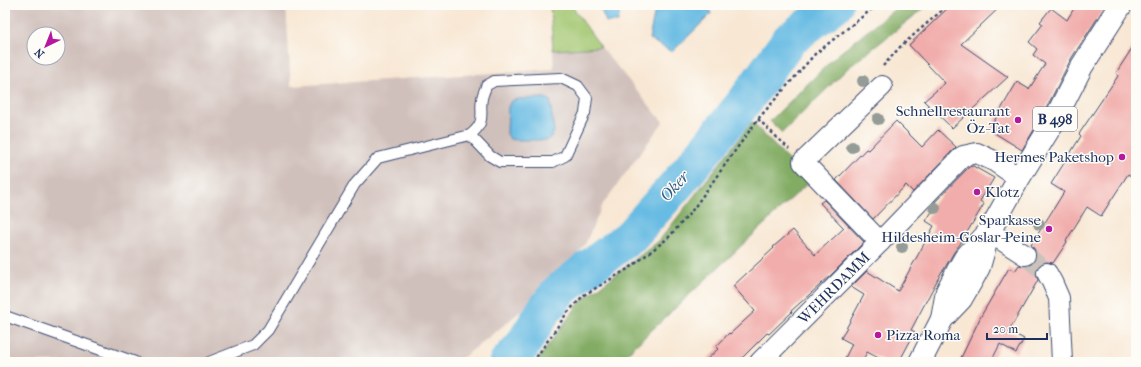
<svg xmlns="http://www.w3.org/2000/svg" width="1141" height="367" font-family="'IM FELL French Canon',serif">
  <rect width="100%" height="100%" fill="#fdfcf7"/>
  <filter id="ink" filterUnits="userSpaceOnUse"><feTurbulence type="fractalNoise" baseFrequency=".025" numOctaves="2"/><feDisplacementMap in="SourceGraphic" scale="8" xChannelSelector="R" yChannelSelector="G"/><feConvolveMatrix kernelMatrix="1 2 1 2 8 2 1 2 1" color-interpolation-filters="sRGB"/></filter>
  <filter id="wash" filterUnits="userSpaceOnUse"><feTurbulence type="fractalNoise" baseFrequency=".012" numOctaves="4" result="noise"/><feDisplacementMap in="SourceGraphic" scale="16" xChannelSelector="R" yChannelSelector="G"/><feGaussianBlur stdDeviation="0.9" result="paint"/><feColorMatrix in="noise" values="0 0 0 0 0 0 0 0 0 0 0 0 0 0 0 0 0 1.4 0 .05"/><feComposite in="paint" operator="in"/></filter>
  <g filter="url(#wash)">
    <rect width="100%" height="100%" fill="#f8e7d3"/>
    <path fill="#d0c0bb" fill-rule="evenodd" d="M5,5H286L291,86L554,69L553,50L601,47L663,122L603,204L585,244L561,276L503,326L457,362H5ZM34,34H58V58H34ZM544,98L550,100L547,140H516L510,139L511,101L518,99Z"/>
    <polygon fill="#a3c771" stroke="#5f7b68" points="550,5 571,5 601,47 553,50"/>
    <g fill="#82ac63" stroke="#4e6e60">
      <polygon points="900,5 928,5 848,68 782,133 770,121 836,56"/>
      <polygon points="752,122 809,182 618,362 536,362 580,302 659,241"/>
    </g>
    <g fill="#67bbe3" stroke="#4175a0">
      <polygon points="599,5 621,5 618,22 606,22"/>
      <polygon points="656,5 708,5 711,14 672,52 649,39"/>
      <polygon points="544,98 550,100 554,131 552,136 547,140 516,140 510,139 507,134 508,107 511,101 518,99"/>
    </g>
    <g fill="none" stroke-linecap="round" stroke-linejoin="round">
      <polyline stroke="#67bbe3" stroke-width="36" points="507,362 522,346 543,312 559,291 583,272 630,237 684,176 745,101 789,40 835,5"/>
    </g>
    <g id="blocks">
      <g fill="#f1adab">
        <polygon points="951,5 1002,5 961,44 1008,77 952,128 924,101 945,83 909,45"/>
        <polygon points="1076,5 1106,5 1071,59 1043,115 1022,150 993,132 994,130 990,128 1017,82 1029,89 1045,64 1033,55 1037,49 1029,42 1043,24 1040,22 1051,8 1067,20"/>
        <polygon points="1136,42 1136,180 1128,174 1101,216 1087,207 1066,241 1067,242 1053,263 1047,262 1042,263 1037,267 1036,273 1038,280 1009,331 1024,339 1016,353 1000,344 991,362 959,362 981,316 1009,268 1015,271 1019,265 1024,266 1030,265 1035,261 1036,256 1035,250 1031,245 1064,192 1051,184 1081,136 1079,134 1118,76 1116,73"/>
        <polygon points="896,121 922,147 938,130 956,147 913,192 906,185 873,219 836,180 866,149 868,150"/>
        <polygon points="973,166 994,178 980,201 984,204 960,244 954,252 943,271 942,271 911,330 915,332 899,362 887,362 867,352 862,362 843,362 852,344 841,338 864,295 851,287 867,271 898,291 934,226 926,221 933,210 930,207 969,167"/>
        <polygon points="824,200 864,242 830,276 791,311 792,312 769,334 767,333 738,362 704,362 718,349 716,347 729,333 730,334 755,311 733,286 774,248 773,247 793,230 815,255 844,228 820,203"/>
      </g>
    </g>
  </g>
  <g filter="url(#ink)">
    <use href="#blocks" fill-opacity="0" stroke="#3c4b70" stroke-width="1"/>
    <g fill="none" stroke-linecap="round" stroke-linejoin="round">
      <polyline stroke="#ccc2bc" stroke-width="20" stroke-dasharray="20 10" stroke-linecap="butt" points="1025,255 1047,273"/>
      <defs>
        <g id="service">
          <polyline points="5,316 135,362"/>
          <path d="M209,362L253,345L268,330L355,184L378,158L470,135C490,120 476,109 484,92C484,92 486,87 486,86C488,84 492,83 494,81L561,78L578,86L587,98L585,113L565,156L553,162H500L490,156L470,135"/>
        </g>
        <g id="minor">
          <polyline points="989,232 1025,255"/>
          <polyline points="880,242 803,162 882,86"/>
          <polyline points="1047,273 1052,282 1059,298 1062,362"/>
          <polyline points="760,362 880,242 963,156 977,153 994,161 1019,178"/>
        </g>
        <g id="primary">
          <polyline points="942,319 947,291 957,272 965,258 987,234"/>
          <polyline points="920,362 942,319 961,299 972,280 979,267 989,232 1019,178 1054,121 1082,66 1121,5"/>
        </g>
      </defs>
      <use href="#service" stroke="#3c4b70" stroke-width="12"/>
      <use href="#minor" stroke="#3c4b70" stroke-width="22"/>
      <use href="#primary" stroke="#3c4b70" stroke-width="24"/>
      <g stroke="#3c4b70" stroke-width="2.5" stroke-dasharray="3 3" stroke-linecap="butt">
        <polyline points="883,66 900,47 948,5"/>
        <polyline points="758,119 789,149"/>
        <polyline points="533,362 567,313 584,295 631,267 668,238 691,212 758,119 815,54 877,5"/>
      </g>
      <use href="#service" stroke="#fff" stroke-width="10"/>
      <use href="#minor" stroke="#fff" stroke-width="20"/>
      <use href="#primary" stroke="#fff" stroke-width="22"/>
    </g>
    <g fill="#959b96">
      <circle cx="863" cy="81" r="6"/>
      <circle cx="878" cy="119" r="6"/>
      <circle cx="852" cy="147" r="6"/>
      <circle cx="935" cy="208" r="6"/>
      <circle cx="1039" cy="224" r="6"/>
      <circle cx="902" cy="247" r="6"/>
    </g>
  </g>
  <g fill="#b5179e" stroke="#fdfcf7" stroke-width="1.5">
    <circle cx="1018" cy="120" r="4"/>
    <circle cx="1122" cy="157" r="4"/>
    <circle cx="977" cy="192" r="4"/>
    <circle cx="1049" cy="229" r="4"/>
    <circle cx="878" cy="335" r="4"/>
  </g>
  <g text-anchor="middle" stroke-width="3" stroke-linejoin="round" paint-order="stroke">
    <rect fill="#fdfcf7" stroke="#5f6c8c" stroke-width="1" x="1033" y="107" width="44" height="24" rx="3"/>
    <g font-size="14" font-weight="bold" fill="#1b2f5e">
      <text x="1055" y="124">B 498</text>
    </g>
    <g font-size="15" fill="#1b2f5e" stroke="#fdfcf7" text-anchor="end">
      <text x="1010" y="116">Schnellrestaurant<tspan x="1010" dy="17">Öz-Tat</tspan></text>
      <text x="1114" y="162">Hermes Paketshop</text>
      <text x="985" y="197" text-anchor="start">Klotz</text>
      <text x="1041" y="225">Sparkasse<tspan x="1041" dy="17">Hildesheim-Goslar-Peine</tspan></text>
      <text x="886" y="340" text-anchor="start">Pizza Roma</text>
    </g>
    <g font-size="15" fill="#1b2f5e" stroke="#fdfcf7">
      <text transform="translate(834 288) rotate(-45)" y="5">WEHRDAMM</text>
    </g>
    <g font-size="16" font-style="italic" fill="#325986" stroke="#fdfcf7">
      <text transform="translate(674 186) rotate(-49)" y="6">Oker</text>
    </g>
  </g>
  <rect width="1141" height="367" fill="none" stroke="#fdfcf7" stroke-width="20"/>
  <g transform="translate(46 46) rotate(223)"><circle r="19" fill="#fdfcf7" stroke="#a3aaba"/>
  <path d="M0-3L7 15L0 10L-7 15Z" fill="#b5179e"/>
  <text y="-6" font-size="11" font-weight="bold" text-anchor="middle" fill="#1b2f5e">N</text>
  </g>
  <path d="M987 333v6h60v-6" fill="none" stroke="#1b2f5e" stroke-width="2"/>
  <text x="993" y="333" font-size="12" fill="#1b2f5e" stroke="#fdfcf7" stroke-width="3" paint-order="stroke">20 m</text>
</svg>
